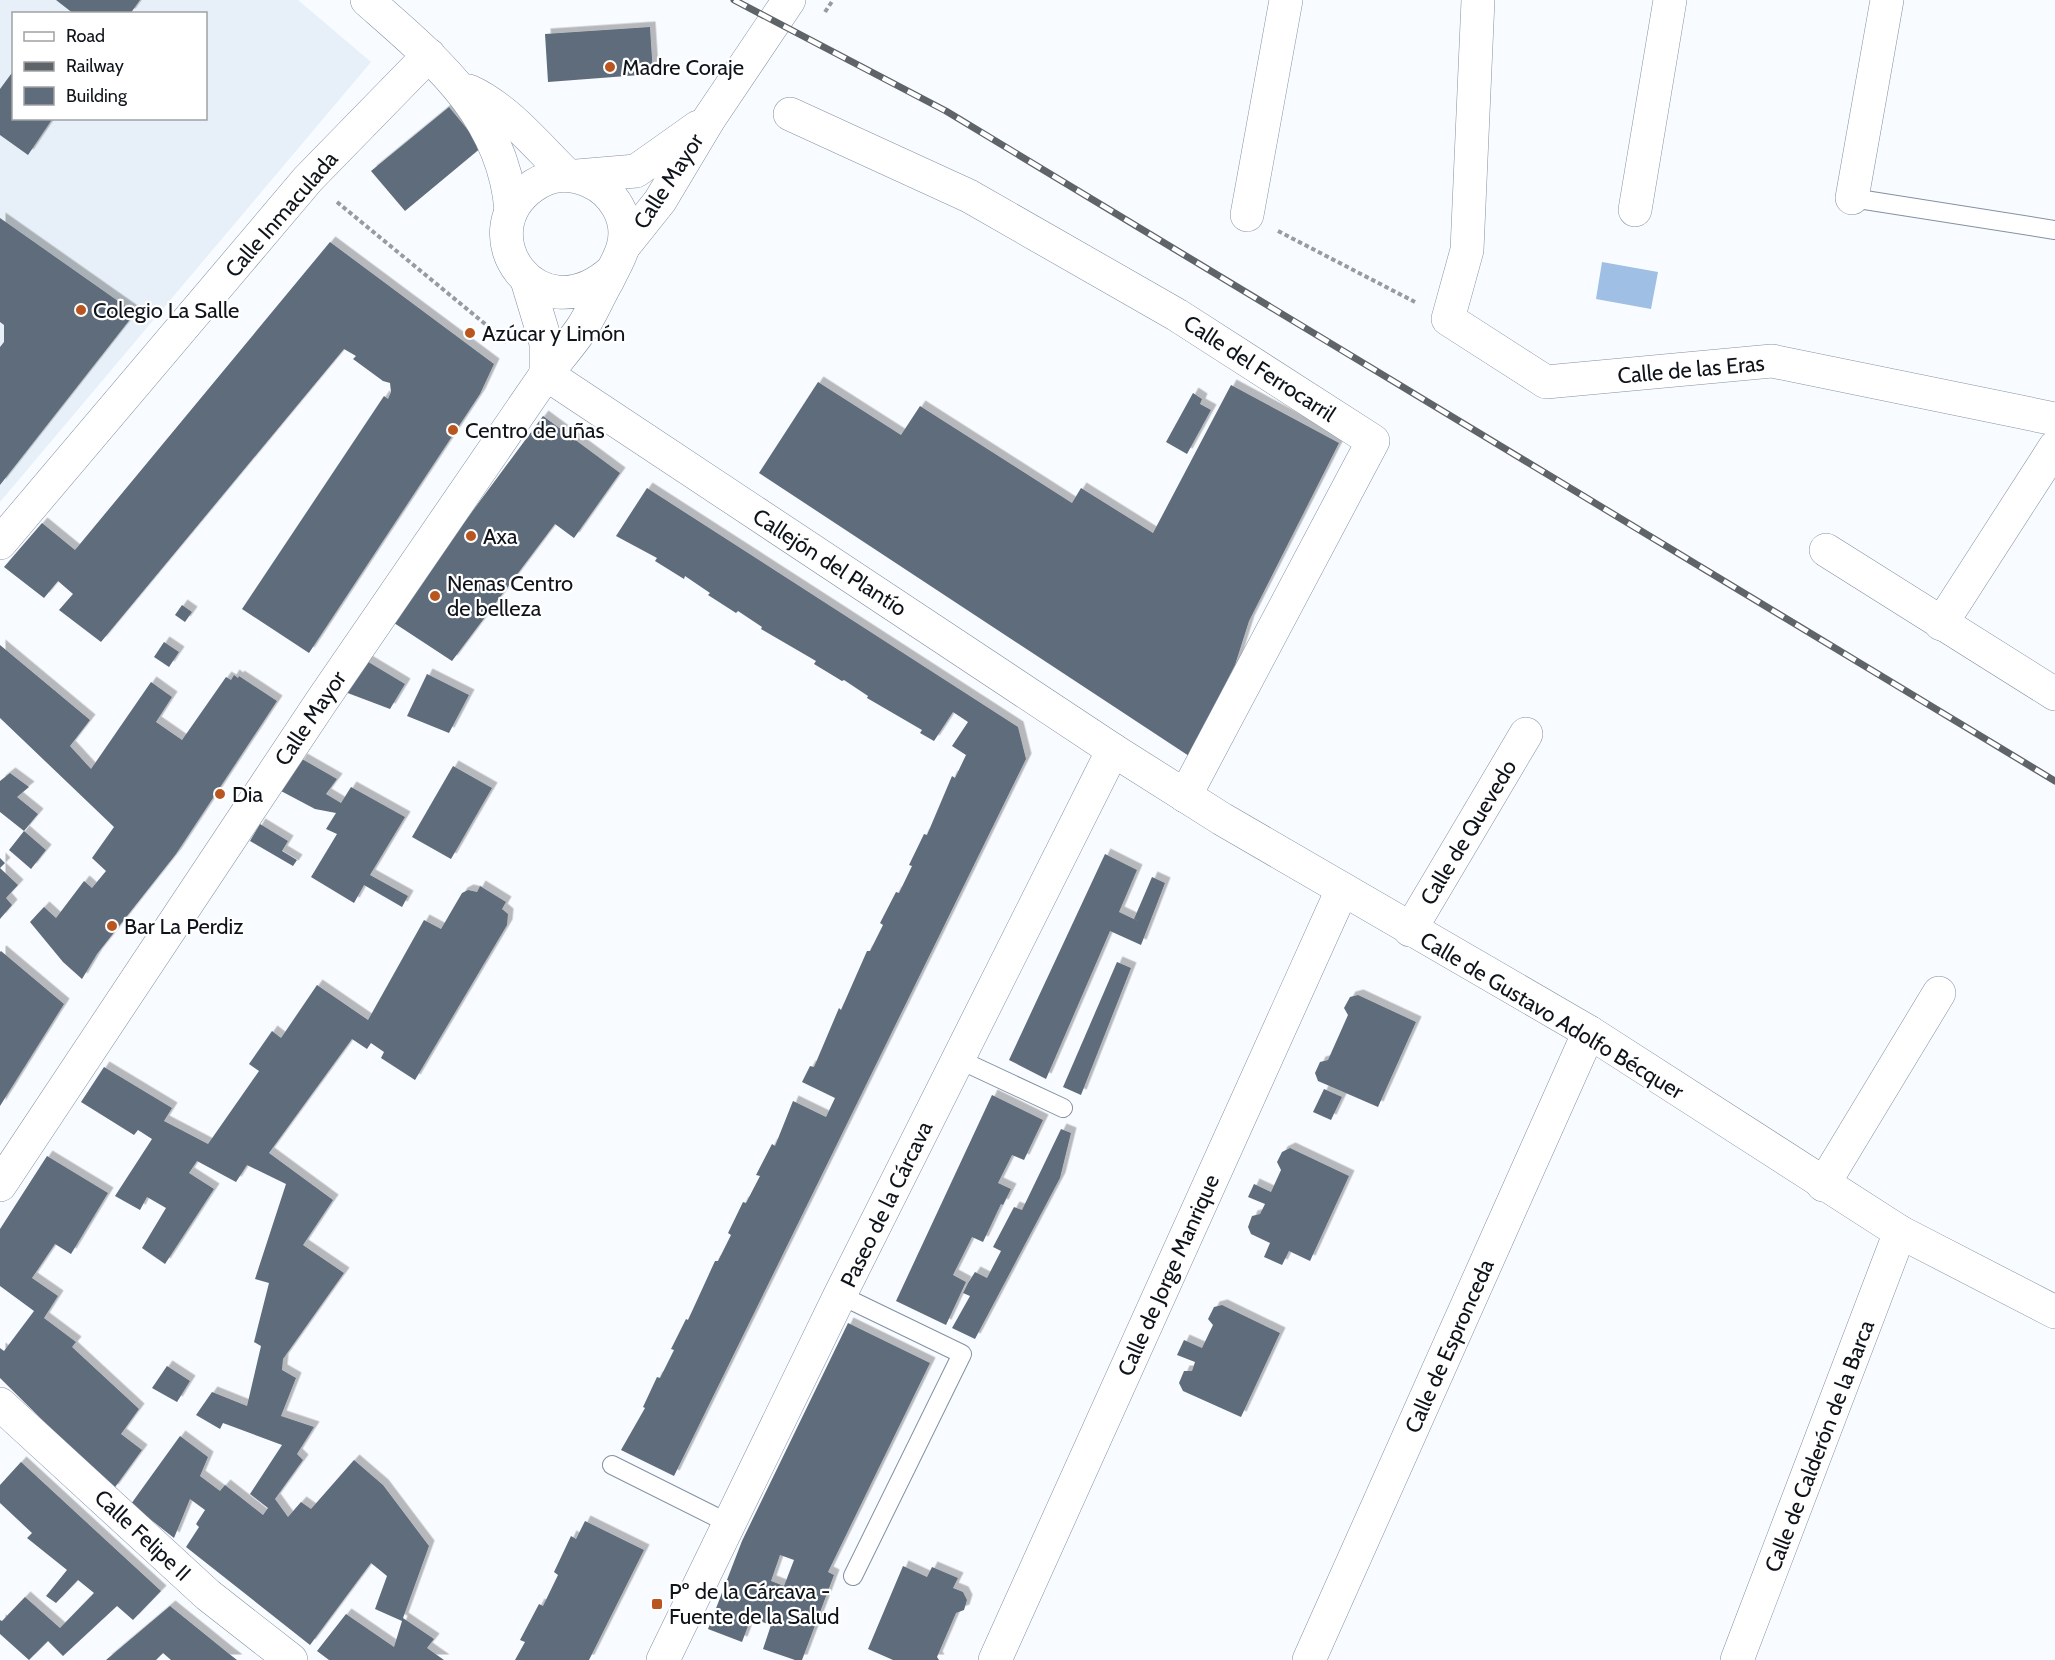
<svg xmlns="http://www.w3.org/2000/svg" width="2055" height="1660" font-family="Cabin,sans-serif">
  <defs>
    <filter id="shadow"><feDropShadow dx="5.5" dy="-5.5" stdDeviation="0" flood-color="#0004"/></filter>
  </defs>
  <rect width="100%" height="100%" fill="#f8fbff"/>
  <path fill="#e7f0f8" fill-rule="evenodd" d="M0,0H298L371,62L0,502ZM14,14H206V118H14Z"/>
  <polygon fill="#9fbfe5" points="1602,262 1658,272 1651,309 1596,299"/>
  <g fill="#5f6c7b" fill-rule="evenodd" filter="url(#shadow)">
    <polygon points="56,0 140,0 130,14 74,14"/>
    <polygon points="650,27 653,74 548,82 545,34"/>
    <polygon points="14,70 14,118 53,118 28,155 0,135 0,89"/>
    <polygon points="449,107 482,147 405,211 371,171"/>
    <polygon points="0,218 135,313 0,485 0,347 4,342 4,325 0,322"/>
    <polygon points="330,242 494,364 480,394 309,653 242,609 384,396 388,399 391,392 390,383 383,381 353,359 356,356 344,349 101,642 59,610 73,594 58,581 44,598 4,567 42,523 75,550"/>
    <polygon points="818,382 901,435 920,406 1072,503 1081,488 1153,533 1231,385 1339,443 1249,621 1235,665 1189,756 759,473"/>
    <polygon points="1193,393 1202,399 1200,404 1211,410 1187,454 1166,442"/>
    <polygon points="543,416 620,473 574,538 555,524 452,661 391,621"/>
    <polygon points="647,488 1018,727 1026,759 674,1476 621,1450 645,1408 643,1407 657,1377 660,1378 674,1350 671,1349 686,1319 688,1320 715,1261 718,1261 731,1235 728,1233 743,1202 746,1203 760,1176 756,1175 772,1144 775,1146 793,1101 826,1117 835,1098 802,1082 810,1066 814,1067 839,1008 841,1010 867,951 870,951 883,925 880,923 896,892 899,893 912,866 909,865 924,834 927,835 952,776 955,778 966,755 952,746 968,722 953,712 934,741 920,733 922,730 867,698 868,696 844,680 842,681 814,664 816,661 761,629 762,627 738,611 736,613 708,595 710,593 685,576 684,579 655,561 657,558 616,536"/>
    <polygon points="182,605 192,612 185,622 175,615"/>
    <polygon points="164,642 179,652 169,667 154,657"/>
    <polygon points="0,645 90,720 70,746 91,769 151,682 172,697 156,722 182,740 226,677 231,680 234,675 238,678 239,676 277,701 176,854 97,954 82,979 63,962 30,922 44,907 56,918 84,881 92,888 106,871 92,858 114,827 0,718"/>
    <polygon points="365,660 405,684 390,709 345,692"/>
    <polygon points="427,674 469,695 449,733 407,716"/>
    <polygon points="302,759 337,779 326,794 341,803 351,787 405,817 370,875 408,896 402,907 364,885 354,903 311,877 337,834 326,829 336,813 315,809 281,791"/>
    <polygon points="453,766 492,788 451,859 412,837"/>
    <polygon points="10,773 29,787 17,797 38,814 24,831 0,812 0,781"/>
    <polygon points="260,824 288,841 282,851 297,860 293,866 250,841"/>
    <polygon points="24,831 46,850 31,869 9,850"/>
    <polygon points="1105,854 1137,870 1119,912 1140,922 1134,919 1152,877 1165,883 1141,945 1110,931 1046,1079 1009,1060"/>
    <polygon points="0,858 5,863 0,868 18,885 6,898 12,905 0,919"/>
    <polygon points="480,886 506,902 502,909 508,914 507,925 415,1080 381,1058 384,1052 371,1043 367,1049 352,1039 269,1153 333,1200 303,1245 344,1273 283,1359 282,1370 296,1378 281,1416 314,1427 297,1454 303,1460 275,1499 288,1517 301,1502 311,1509 354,1460 383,1485 429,1546 403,1618 434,1639 427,1648 444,1660 329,1660 317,1651 346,1614 394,1647 402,1621 375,1609 387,1576 371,1563 310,1645 186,1547 199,1527 196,1524 205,1510 190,1499 174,1538 131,1504 180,1436 208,1457 200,1476 220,1491 225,1485 263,1515 268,1508 250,1494 282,1445 223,1423 220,1429 196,1415 212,1392 247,1406 261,1346 254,1342 269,1283 255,1279 286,1184 247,1165 236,1182 197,1161 189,1173 214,1189 165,1264 142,1248 166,1208 147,1197 140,1210 115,1196 152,1139 138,1130 134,1135 81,1102 104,1067 172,1108 164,1121 208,1144 259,1071 249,1064 272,1031 281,1038 317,985 368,1020 424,920 441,929 462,893 468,890 477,892"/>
    <polygon points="1,951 64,1004 0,1106 0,952"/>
    <polygon points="1117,962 1131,968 1081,1095 1063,1087"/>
    <polygon points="1358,995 1416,1022 1378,1107 1318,1081 1315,1073 1320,1062 1328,1060 1348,1015 1344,1008 1350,997"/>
    <polygon points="1324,1089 1342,1097 1331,1120 1313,1112"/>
    <polygon points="992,1095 1043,1120 1024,1160 1012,1155 998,1183 1011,1189 1003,1205 1001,1204 983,1242 972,1237 953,1275 966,1282 946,1325 896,1301"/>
    <polygon points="1061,1129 1071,1133 1060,1178 975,1339 952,1328 970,1296 963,1293 968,1283 975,1272 987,1278 1001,1251 993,1247 1014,1207 1022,1210"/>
    <polygon points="1290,1148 1349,1176 1310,1261 1289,1251 1282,1265 1264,1257 1270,1243 1251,1234 1248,1227 1252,1216 1260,1214 1265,1204 1248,1197 1254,1184 1271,1192 1281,1170 1277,1162 1282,1152"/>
    <polygon points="47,1156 108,1193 71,1254 55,1244 32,1278 58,1296 44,1318 76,1342 72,1347 139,1409 121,1434 142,1450 113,1490 0,1378 0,1348 4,1351 34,1311 0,1286 0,1229"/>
    <polygon points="1222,1305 1280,1333 1241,1417 1183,1391 1179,1383 1184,1371 1192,1371 1195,1362 1177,1355 1184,1340 1202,1348 1213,1325 1208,1319 1214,1307"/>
    <path d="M848,1323L930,1363L828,1572L834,1575L802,1660H795L763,1649L771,1625L751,1618L742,1642L708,1629L742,1541ZM780,1555L794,1560L784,1586L771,1581Z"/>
    <polygon points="167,1366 190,1381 177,1402 152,1388"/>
    <polygon points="21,1462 161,1591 133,1620 117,1606 63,1656 48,1641 29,1660 0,1634 0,1620 2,1621 25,1597 60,1628 94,1593 78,1580 56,1603 46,1596 67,1570 27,1538 32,1533 0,1503 0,1485"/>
    <polygon points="585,1521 644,1550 589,1660 515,1660 525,1642 520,1640 539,1604 543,1606 558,1575 554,1572 571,1536 576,1539"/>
    <polygon points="903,1566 927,1577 932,1567 958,1578 953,1588 963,1592 967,1600 964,1610 956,1613 937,1657 939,1660 893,1660 868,1649"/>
    <polygon points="170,1606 228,1653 237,1660 171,1660 163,1653 156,1660 106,1660"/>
  </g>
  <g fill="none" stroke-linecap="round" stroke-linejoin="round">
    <defs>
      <g id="lane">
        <polyline points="1852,198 2055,230"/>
        <polyline points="958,1059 1063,1108"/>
        <polyline points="840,1295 962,1354 853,1576"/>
        <polyline points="612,1465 728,1523"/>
      </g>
      <g id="street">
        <polyline points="1478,0 1467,250 1448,319 1546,382 1772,361 2055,419"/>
        <polyline points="790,114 969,196 1177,315 1373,441 1185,796"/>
        <polyline points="1852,198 1887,0"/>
        <polyline points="1635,210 1670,0"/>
        <polyline points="1247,215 1286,0"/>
        <polyline points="546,374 1113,750 1222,819 1589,1032 1900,1232 2055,1312"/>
        <polyline points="0,543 308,179 429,55"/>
        <polyline points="1826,550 2055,694"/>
        <polyline points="1941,624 2055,447"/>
        <polyline points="1410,930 1526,734"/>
        <polyline points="1823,1185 1939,993"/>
        <polyline points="663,1660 840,1295 1113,750"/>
        <polyline points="995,1660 1342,890"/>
        <polyline points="1309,1660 1589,1032"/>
        <polyline points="1737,1660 1900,1232"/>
      </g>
      <g id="secondary">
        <path d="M367,0C434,59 504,115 511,211"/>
        <path d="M469,91C507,108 537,146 567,175"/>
        <polyline points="577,176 636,171 698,127"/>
        <polyline points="624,246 660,201 709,119 789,0"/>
        <polyline points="527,280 546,343 546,374"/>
        <path d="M0,1185L321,702L546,374C558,359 571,344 582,328C592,313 599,295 608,280C613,269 620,258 623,247C631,219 613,191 589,181C569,172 551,174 533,186C466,233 538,337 612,271"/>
      </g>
      <polyline id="primary" points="0,1404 208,1595 291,1660"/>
    </defs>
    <use href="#lane" stroke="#8391a1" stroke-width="20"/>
    <use href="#street" stroke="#8391a1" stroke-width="34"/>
    <use href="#secondary" stroke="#8391a1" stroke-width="34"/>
    <use href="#primary" stroke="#8391a1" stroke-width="34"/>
    <g stroke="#989ca1" stroke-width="4" stroke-dasharray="4.5 3" stroke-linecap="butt">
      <polyline points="825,12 833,0"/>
      <polyline points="337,202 507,342"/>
      <polyline points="1278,231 1415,302"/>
    </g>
    <use href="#lane" stroke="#fff" stroke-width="18"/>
    <use href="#street" stroke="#fff" stroke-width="33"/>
    <use href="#secondary" stroke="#fff" stroke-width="33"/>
    <use href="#primary" stroke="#fff" stroke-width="33"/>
    <defs>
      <polyline id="rail" points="734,0 946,111 2055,781"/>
    </defs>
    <use href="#rail" stroke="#5f6469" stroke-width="7"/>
    <use href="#rail" stroke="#fff" stroke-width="4.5" stroke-dasharray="14" stroke-linecap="butt"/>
  </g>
  <g fill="#b9561f" stroke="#fff" stroke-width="2">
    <circle cx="610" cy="67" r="6"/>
    <circle cx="81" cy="310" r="6"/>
    <circle cx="470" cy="333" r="6"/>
    <circle cx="453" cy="430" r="6"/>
    <circle cx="471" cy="536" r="6"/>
    <circle cx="435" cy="596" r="6"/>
    <circle cx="220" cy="794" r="6"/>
    <circle cx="112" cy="926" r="6"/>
    <rect x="651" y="1598" width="12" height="12" rx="3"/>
  </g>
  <g text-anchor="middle" stroke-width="4.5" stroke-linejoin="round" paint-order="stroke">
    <g font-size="22" fill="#0f141a" stroke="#fff" text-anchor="start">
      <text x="622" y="75">Madre Coraje</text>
      <text x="93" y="318">Colegio La Salle</text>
      <text x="482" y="341">Azúcar y Limón</text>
      <text x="465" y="438">Centro de uñas</text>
      <text x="483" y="544">Axa</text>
      <text x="447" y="591">Nenas Centro<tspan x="447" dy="25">de belleza</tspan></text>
      <text x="232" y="802">Dia</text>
      <text x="124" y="934">Bar La Perdiz</text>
      <text x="669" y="1599">Pº de la Cárcava -<tspan x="669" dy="25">Fuente de la Salud</tspan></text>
    </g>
    <g font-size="22" fill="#0f141a" stroke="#fff">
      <text transform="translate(668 181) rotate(-57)" y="8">Calle Mayor</text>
      <text transform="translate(281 214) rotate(-49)" y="8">Calle Inmaculada</text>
      <text transform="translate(1260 368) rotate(33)" y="8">Calle del Ferrocarril</text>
      <text transform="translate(1691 369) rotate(-5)" y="8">Calle de las Eras</text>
      <text transform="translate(830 562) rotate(33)" y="8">Callejón del Plantío</text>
      <text transform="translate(310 718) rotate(-56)" y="8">Calle Mayor</text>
      <text transform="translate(1468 832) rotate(-59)" y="8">Calle de Quevedo</text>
      <text transform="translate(1552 1015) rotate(31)" y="8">Calle de Gustavo Adolfo Bécquer</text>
      <text transform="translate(886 1204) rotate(-64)" y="8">Paseo de la Cárcava</text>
      <text transform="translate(1168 1275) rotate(-66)" y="8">Calle de Jorge Manrique</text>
      <text transform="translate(1449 1346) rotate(-66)" y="8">Calle de Espronceda</text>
      <text transform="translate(1819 1446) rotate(-69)" y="8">Calle de Calderón de la Barca</text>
      <text transform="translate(143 1535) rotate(43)" y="8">Calle Felipe II</text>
    </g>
  </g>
  <rect x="12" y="12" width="195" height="108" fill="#ffffff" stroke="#9fa1a3" stroke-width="1.5"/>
  <rect x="24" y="32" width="30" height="9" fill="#ffffff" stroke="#9fa1a3" stroke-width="1.5"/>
  <text x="66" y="42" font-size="18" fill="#0f141a">Road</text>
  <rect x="24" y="62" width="30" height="9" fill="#5f6469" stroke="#9fa1a3" stroke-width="1.5"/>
  <text x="66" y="72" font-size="18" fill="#0f141a">Railway</text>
  <rect x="24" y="87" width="30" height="18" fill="#5f6c7b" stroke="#9fa1a3" stroke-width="1.5"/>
  <text x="66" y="102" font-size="18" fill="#0f141a">Building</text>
</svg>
